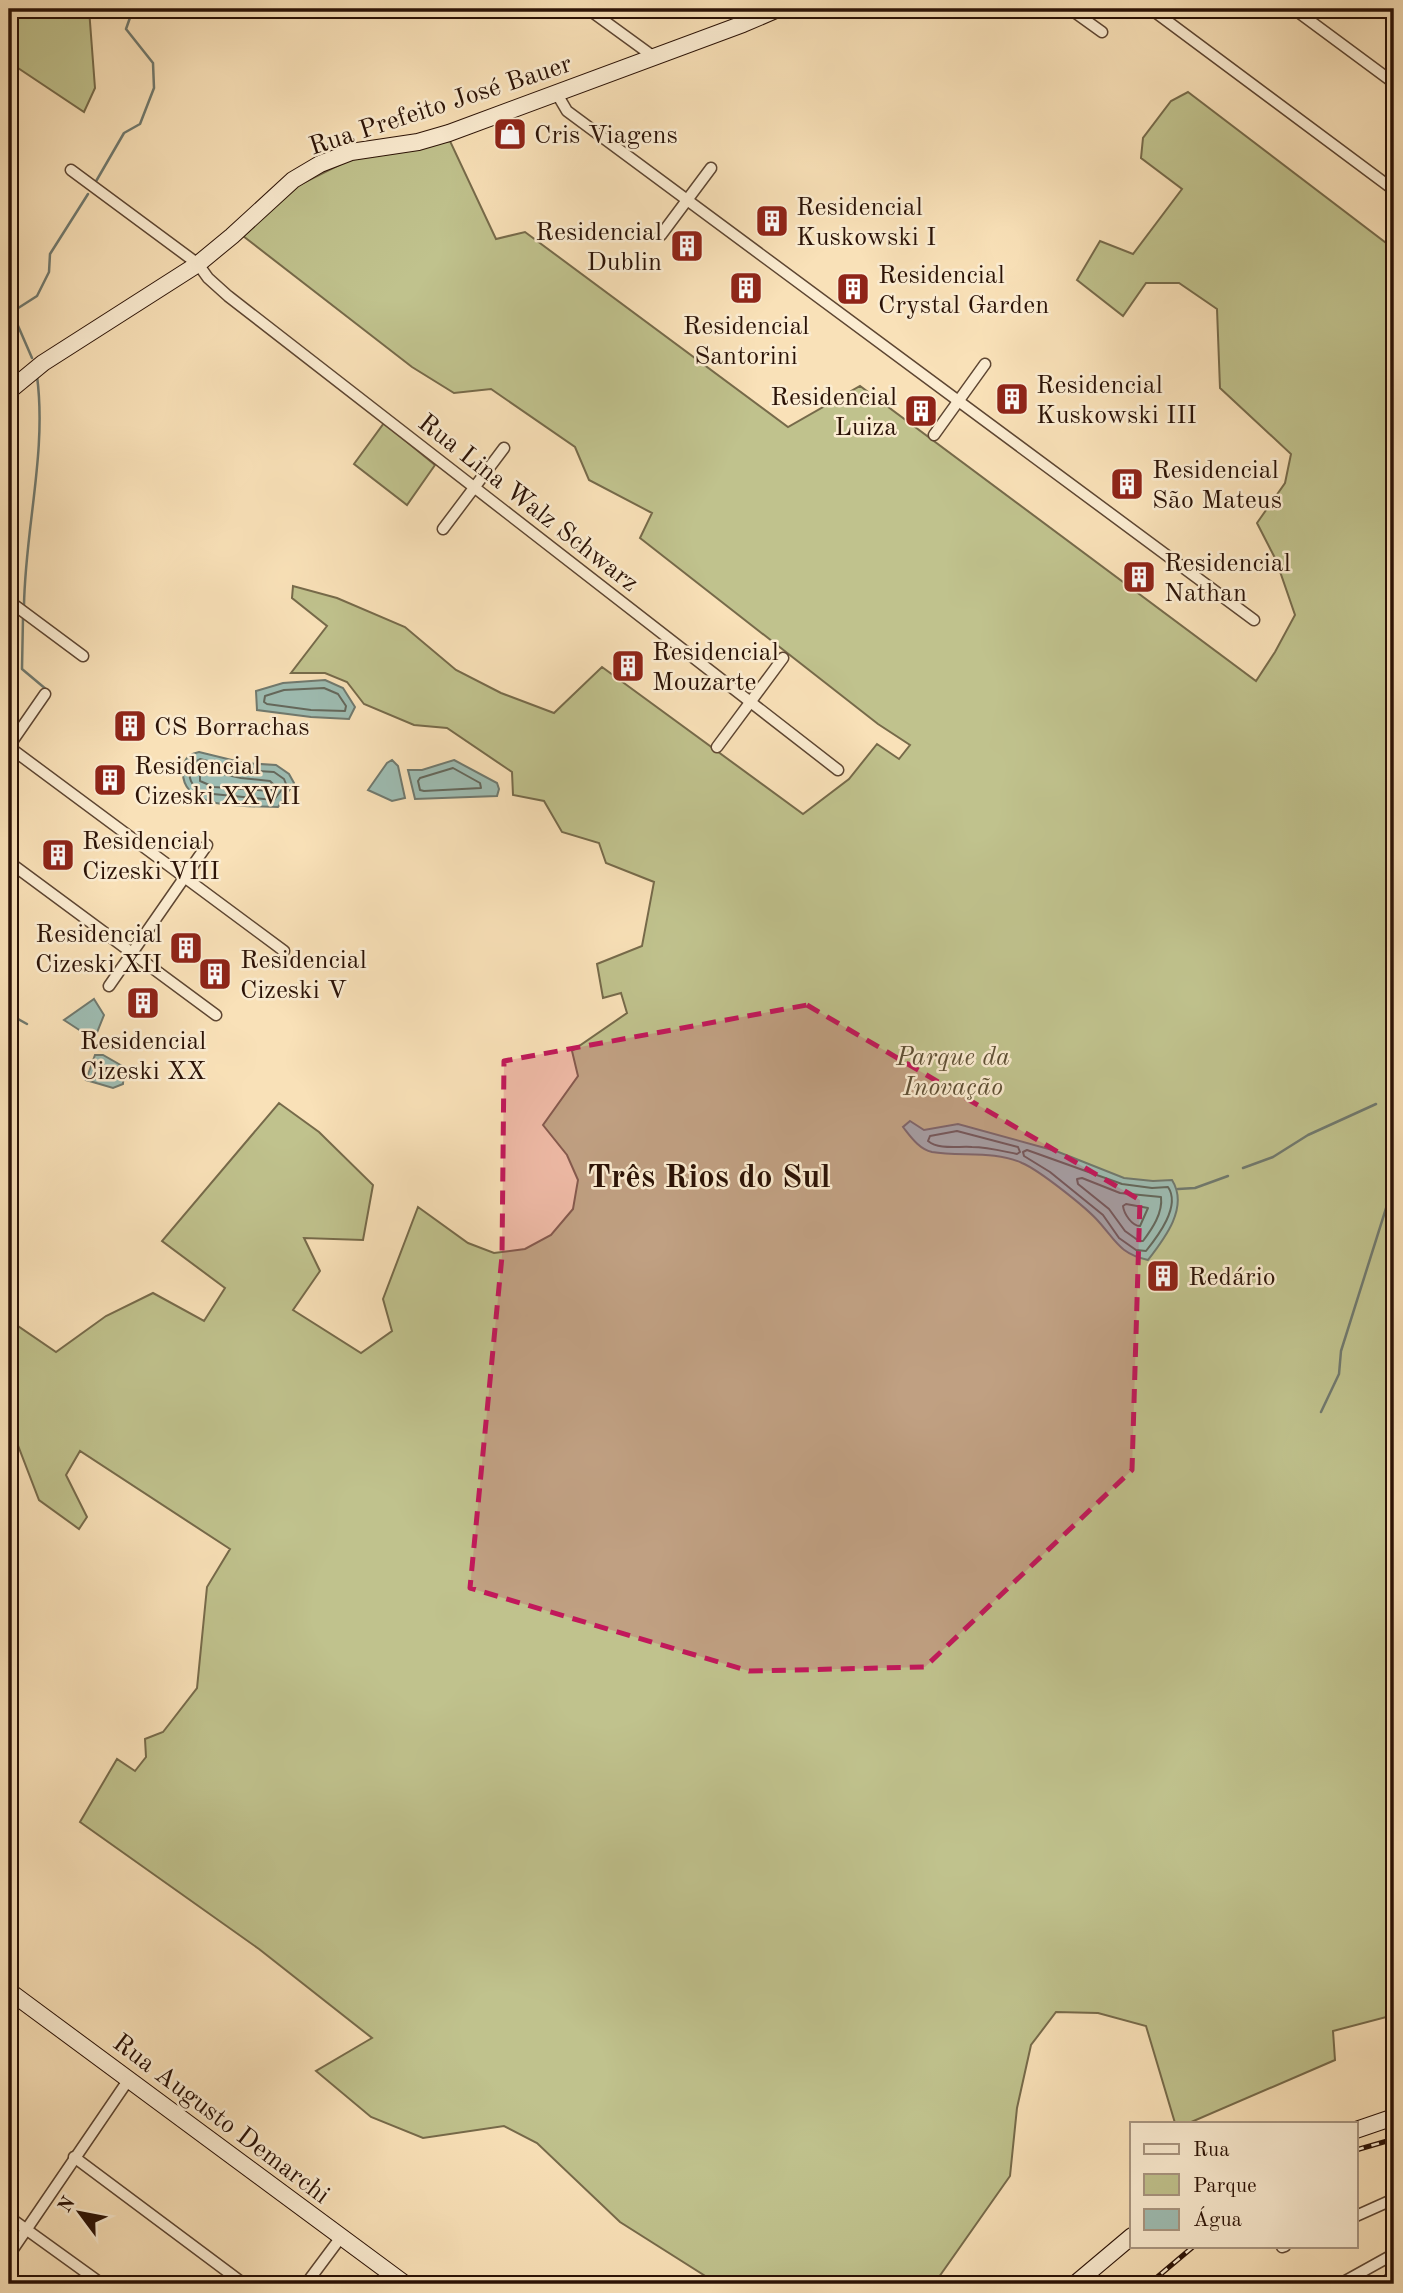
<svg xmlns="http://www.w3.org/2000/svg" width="1403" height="2293" font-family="'Old Standard TT',serif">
  <rect width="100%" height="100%" fill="#f9e1b8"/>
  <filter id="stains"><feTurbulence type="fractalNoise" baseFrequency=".00286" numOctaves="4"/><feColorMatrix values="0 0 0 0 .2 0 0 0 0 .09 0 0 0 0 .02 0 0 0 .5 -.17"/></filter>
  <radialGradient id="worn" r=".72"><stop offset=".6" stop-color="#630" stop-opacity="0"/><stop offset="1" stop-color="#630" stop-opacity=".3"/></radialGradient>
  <g fill="#c0c28d" stroke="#766a4a" stroke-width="2">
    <polygon points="9,9 89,9 95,88 84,112 9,62"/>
    <polygon points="1188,92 1394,249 1394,1331 1387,1350 1394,1351 1394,2015 1333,2031 1335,2060 1189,2123 1175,2123 1146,2026 1098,2013 1056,2012 1031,2045 1017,2108 1010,2176 934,2284 718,2284 620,2222 537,2143 504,2126 423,2138 371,2117 316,2071 372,2038 259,1949 80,1822 117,1759 135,1771 146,1757 145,1739 163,1732 197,1688 207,1587 230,1549 80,1451 66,1475 87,1517 79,1529 39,1500 9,1422 9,1320 56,1352 106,1316 153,1293 204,1321 225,1288 162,1241 279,1103 319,1132 373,1185 363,1240 304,1238 320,1271 293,1310 361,1353 392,1331 383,1299 418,1207 468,1243 494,1253 525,1249 551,1235 573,1209 578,1180 567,1155 543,1125 578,1076 572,1051 627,1013 621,993 603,998 597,964 642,946 654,882 606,863 599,843 562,832 544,801 513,795 512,772 447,728 414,725 364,704 347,682 325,673 291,673 327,626 292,598 293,586 337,598 405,627 456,670 501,693 554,713 602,667 803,814 849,779 877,744 899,759 910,745 878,724 640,538 652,513 589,480 575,447 491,389 454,393 412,367 243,236 295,187 351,159 450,141 496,239 525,232 788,427 860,386 1256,681 1275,652 1295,615 1276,560 1257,523 1285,483 1291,454 1220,388 1217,309 1179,283 1146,283 1123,316 1077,280 1100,241 1133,254 1182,189 1141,158 1143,138 1171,101"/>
    <polygon points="384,423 435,465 407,505 354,464"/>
  </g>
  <g fill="#9ebdb3" stroke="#70796e" stroke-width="2">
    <polygon points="325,680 343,688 355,707 349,719 311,717 257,710 256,691 283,683"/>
    <path d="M199,752L244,763L276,765L289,774L294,783L278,807C249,805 180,812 183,770C183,759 189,754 199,752Z"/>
    <polygon points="392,760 398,766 405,798 392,801 368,790 387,763"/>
    <polygon points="454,760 497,783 499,789 497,796 415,799 408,770 422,770"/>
    <polygon points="94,999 104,1015 96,1035 90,1037 64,1020"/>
    <polygon points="95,1055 103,1055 124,1067 123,1084 113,1088 86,1080"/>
    <path d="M910,1121L924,1130L958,1124L1056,1151L1124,1178L1153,1181L1172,1180C1189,1207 1165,1238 1148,1260C1120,1254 1116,1241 1099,1222C1087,1208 1039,1170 1022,1163C994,1150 960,1157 932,1152C919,1149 911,1137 903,1127Z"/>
  </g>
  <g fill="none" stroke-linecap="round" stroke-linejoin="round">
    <g stroke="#64685c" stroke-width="2">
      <polygon points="324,688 338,694 346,706 345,711 311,710 267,704 264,702 265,696 284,690"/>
      <path d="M200,759L242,770L274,772L284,779L286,784L274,800L203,793C191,786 187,778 191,764Z"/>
      <polygon points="453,768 480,783 481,788 424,791 420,790 418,781 420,778"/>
      <polygon points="200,769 241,778 270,781 275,786 270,791 214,787 200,781"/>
      <path d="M957,1131L1018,1147L1020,1152L1017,1154C1002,1151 987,1147 972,1147C958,1146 939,1150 928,1141L930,1136Z"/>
      <path d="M1027,1150L1122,1184L1152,1188L1168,1187C1181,1206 1158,1236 1146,1251L1136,1250L1119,1238L1103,1215L1050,1172L1024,1156L1023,1152Z"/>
      <path d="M1082,1178L1120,1193L1161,1197C1163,1213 1152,1229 1143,1241H1139L1125,1231L1109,1209L1078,1184L1077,1179Z"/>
      <path d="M1126,1204L1148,1208L1140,1226C1132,1226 1124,1214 1123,1206Z"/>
    </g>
    <g stroke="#70796e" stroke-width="2.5">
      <polyline points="95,183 124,133 140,124 154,88 153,63 126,29 132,12 138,9"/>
      <polyline points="32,358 12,312 37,296 49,272 50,254 88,194"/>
      <path d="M24,606C25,529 47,452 37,376"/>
      <polyline points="23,617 22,669 47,690"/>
      <polyline points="9,1014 27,1024"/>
      <polyline points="1243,1168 1273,1157 1308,1135 1376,1104"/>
      <polyline points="1178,1189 1195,1188 1228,1176"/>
      <polyline points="1321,1412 1339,1374 1341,1351 1394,1183"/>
      <polyline points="9,2279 16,2284"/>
    </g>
    <defs>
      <g id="street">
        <polyline points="588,9 654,57"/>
        <polyline points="1070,9 1102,32"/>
        <polyline points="1151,9 1394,190"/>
        <polyline points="1294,9 1394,83"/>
        <polyline points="557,94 567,111 1254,620"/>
        <polyline points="71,170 198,264 208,278 228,296 838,770"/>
        <polyline points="661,235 711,168"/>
        <polyline points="934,435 985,364"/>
        <polyline points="443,529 504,448"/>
        <polyline points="9,601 83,656"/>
        <polyline points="9,746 45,694"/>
        <polyline points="9,747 284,951"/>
        <polyline points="717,747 783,658"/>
        <polyline points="9,862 216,1015"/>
        <polyline points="109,986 207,845"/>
        <polyline points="74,2157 244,2284"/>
        <polyline points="1356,2216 1394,2199"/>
        <polyline points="9,2217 102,2284"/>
        <polyline points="1282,2247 1285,2246"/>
        <polyline points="9,2255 129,2079"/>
        <polyline points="306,2284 341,2237"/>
        <polyline points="1340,2284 1394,2254"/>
      </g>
      <g id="secondary">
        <polyline points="9,391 43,363 198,264 232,236 293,180 320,164 351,152 418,142 449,133 743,24 778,9"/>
        <polyline points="9,1991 405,2284"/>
        <polyline points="1356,2130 1394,2117"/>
        <polyline points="1075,2284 1132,2236"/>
      </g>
      <polyline id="highway" points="1390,2284 1394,2282"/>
    </defs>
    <use href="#street" stroke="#5e4632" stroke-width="13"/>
    <use href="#secondary" stroke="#2b1206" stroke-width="18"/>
    <use href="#highway" stroke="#2b1206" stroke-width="22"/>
    <use href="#street" stroke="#fbecd1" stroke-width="10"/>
    <use href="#secondary" stroke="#fbecd1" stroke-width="16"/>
    <use href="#highway" stroke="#ecc07c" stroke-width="19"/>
    <defs>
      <g id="rail">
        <polyline points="1356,2150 1394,2139"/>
        <polyline points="1149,2284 1194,2246"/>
      </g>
    </defs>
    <use href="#rail" stroke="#2b1206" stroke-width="5"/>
    <use href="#rail" stroke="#fbecd1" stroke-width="2.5" stroke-dasharray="8" stroke-linecap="butt"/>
  </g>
  <path fill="#c2185b" fill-opacity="0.2" stroke="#c2185b" stroke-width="5" stroke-dasharray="14 9" stroke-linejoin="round" d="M807,1005L1140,1200L1132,1470L925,1667L749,1671L470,1588L502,1256L504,1061Z"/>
  <defs>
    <symbol id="shop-square" viewBox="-11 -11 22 22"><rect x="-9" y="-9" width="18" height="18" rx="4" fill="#8f2418" stroke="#fbecd1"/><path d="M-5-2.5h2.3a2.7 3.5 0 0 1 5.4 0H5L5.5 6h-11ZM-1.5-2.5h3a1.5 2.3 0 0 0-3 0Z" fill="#fff"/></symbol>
    <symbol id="building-square" viewBox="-11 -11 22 22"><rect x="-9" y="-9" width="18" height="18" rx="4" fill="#8f2418" stroke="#fbecd1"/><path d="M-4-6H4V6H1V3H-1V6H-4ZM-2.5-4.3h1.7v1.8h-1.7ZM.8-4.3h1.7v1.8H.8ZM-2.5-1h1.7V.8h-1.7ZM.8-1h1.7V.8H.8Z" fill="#fff"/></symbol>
  </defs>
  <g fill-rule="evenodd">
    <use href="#shop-square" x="491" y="115" width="38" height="38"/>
    <use href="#building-square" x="753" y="202" width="38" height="38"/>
    <use href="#building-square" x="668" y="227" width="38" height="38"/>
    <use href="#building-square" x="727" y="269" width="38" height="38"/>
    <use href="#building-square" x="834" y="270" width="38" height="38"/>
    <use href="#building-square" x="993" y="380" width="38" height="38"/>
    <use href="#building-square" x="902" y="392" width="38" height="38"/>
    <use href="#building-square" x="1108" y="465" width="38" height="38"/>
    <use href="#building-square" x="1120" y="558" width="38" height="38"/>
    <use href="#building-square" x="609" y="647" width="38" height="38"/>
    <use href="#building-square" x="111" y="707" width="38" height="38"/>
    <use href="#building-square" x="91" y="761" width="38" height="38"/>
    <use href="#building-square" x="39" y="836" width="38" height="38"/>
    <use href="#building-square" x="167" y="929" width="38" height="38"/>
    <use href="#building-square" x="196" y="955" width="38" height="38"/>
    <use href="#building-square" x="124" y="984" width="38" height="38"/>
    <use href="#building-square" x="1144" y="1257" width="38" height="38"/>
  </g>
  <g text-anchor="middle" stroke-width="5" stroke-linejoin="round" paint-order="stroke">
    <g font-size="26" fill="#2b1206" stroke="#fbecd1">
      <text transform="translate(440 104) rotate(-18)" y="9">Rua Prefeito José Bauer</text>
      <text transform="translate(529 502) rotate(38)" y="9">Rua Lina Walz Schwarz</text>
      <text transform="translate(222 2118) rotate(37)" y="9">Rua Augusto Demarchi</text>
    </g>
    <g font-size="26" fill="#2b1206" stroke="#fbecd1" text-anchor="start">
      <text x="534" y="143">Cris Viagens</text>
      <text x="796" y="215">Residencial<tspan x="796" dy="30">Kuskowski I</tspan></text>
      <text x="662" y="240" text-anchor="end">Residencial<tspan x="662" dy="30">Dublin</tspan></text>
      <text x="878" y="283">Residencial<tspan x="878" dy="30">Crystal Garden</tspan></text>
      <text x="746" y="334" text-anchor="middle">Residencial<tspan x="746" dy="30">Santorini</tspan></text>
      <text x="1036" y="393">Residencial<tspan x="1036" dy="30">Kuskowski III</tspan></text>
      <text x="897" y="405" text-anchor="end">Residencial<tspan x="897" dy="30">Luiza</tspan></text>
      <text x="1152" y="478">Residencial<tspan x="1152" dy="30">São Mateus</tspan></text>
      <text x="1164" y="571">Residencial<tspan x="1164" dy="30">Nathan</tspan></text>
      <text x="652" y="660">Residencial<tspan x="652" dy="30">Mouzarte</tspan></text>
      <text x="154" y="735">CS Borrachas</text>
      <text x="134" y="774">Residencial<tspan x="134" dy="30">Cizeski XXVII</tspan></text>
      <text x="82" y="849">Residencial<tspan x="82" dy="30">Cizeski VIII</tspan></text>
      <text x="162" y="942" text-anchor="end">Residencial<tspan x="162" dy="30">Cizeski XII</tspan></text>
      <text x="240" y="968">Residencial<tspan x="240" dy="30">Cizeski V</tspan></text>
      <text x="143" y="1049" text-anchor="middle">Residencial<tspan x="143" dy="30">Cizeski XX</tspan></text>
      <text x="1188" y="1285">Redário</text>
    </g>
    <g font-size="26" font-style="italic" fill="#5f5035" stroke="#fbecd1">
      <text x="953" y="1065">Parque da<tspan x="953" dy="30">Inovação</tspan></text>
    </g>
    <g font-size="33" font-weight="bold" fill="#2b1206" stroke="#fbecd1">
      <text x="709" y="1187">Três Rios do Sul</text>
    </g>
  </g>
  <rect width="1403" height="2293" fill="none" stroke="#f9e1b8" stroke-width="35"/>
  <rect x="10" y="10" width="1382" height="2272" fill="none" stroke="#2b1206" stroke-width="3.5"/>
  <rect x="18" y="18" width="1368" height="2258" fill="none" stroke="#2b1206" stroke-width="2"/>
  <rect x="1130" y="2122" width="228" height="126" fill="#fbecd1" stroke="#a89580" stroke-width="2"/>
  <rect x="1144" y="2144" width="35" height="10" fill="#fbecd1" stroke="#a89580" stroke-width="2"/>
  <text x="1193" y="2156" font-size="21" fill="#2b1206">Rua</text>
  <rect x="1144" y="2174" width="35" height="21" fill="#c0c28d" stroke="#a89580" stroke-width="2"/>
  <text x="1193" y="2192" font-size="21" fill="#2b1206">Parque</text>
  <rect x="1144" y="2209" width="35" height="21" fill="#9ebdb3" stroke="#a89580" stroke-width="2"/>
  <text x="1193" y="2226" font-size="21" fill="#2b1206">Água</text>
  <g transform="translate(80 2213) rotate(302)" stroke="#fbecd1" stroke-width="5" paint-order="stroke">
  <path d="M0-5L12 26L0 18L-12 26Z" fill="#2b1206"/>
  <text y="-10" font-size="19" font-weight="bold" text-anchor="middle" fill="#2b1206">N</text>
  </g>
  <rect width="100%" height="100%" filter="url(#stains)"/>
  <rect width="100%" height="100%" fill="url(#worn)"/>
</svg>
